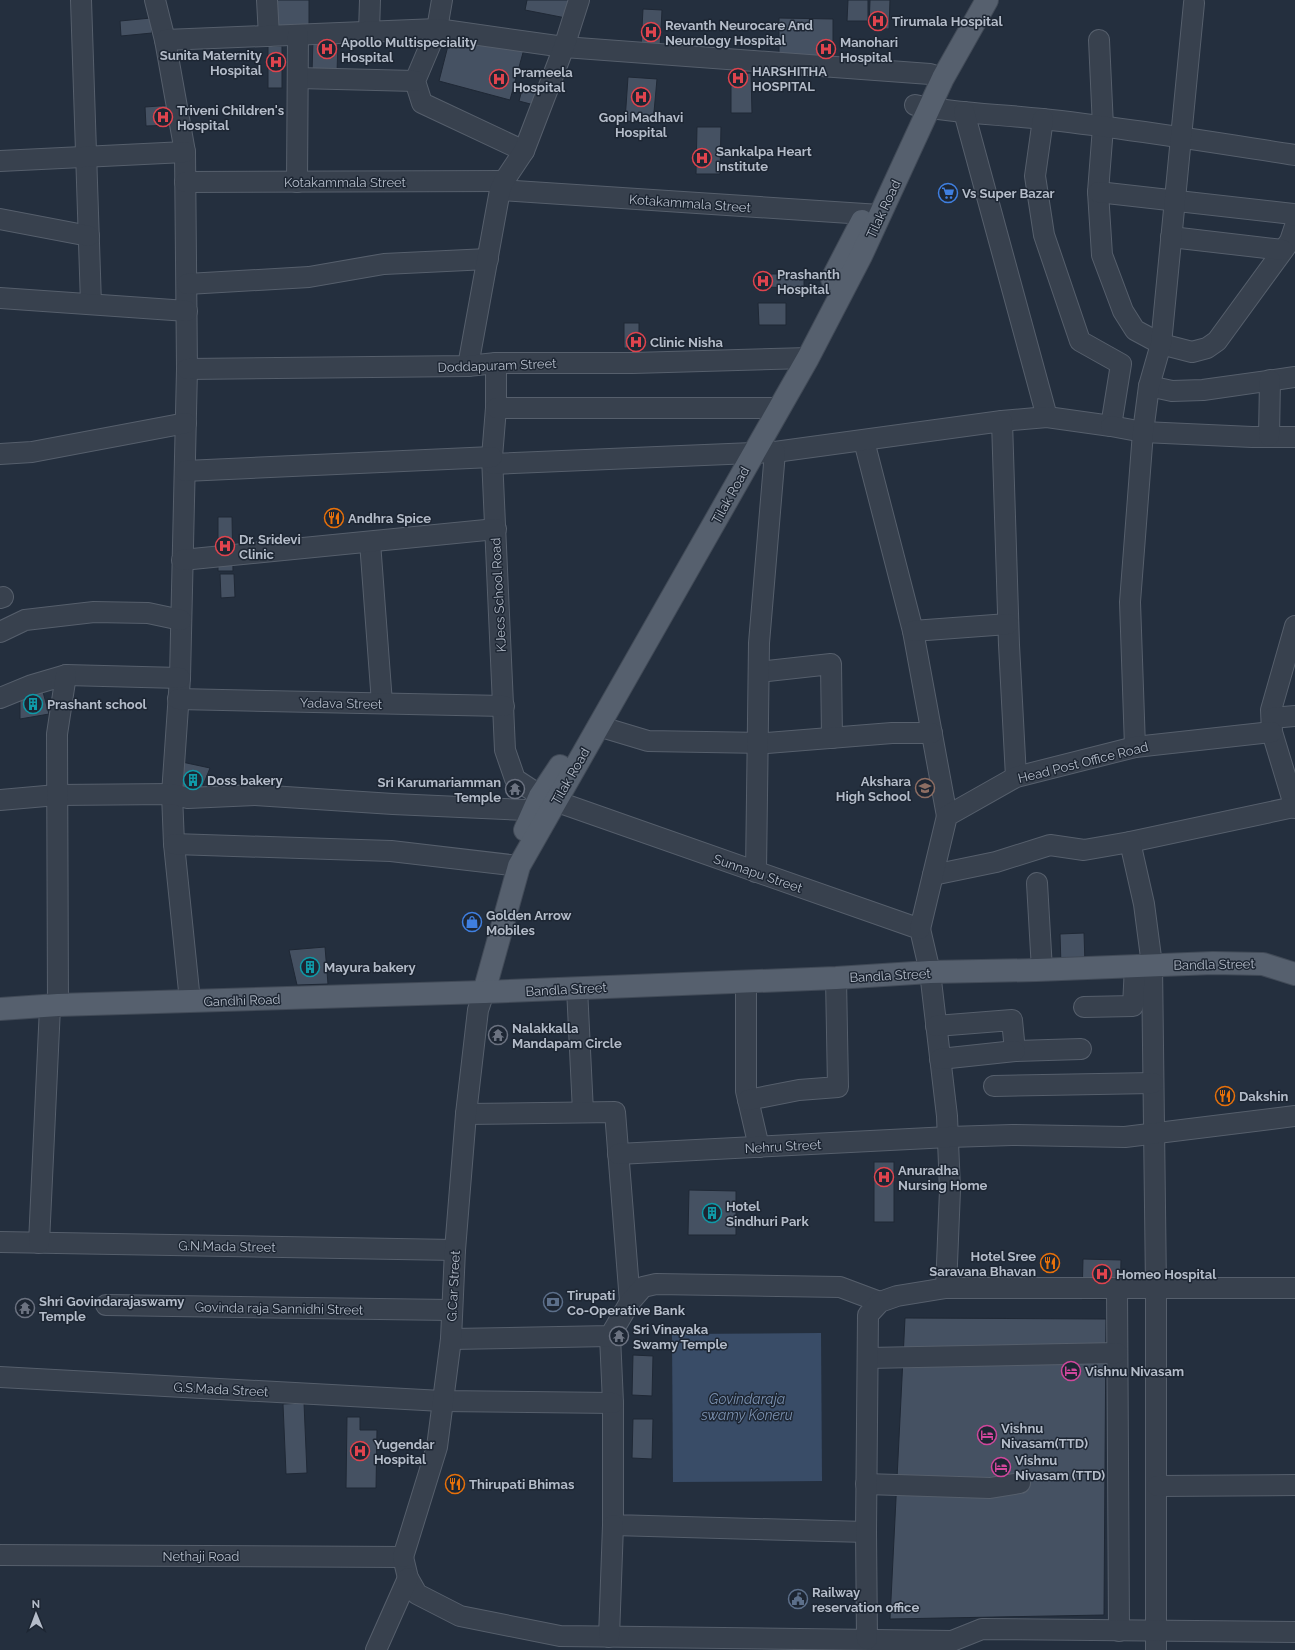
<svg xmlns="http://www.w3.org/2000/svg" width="1295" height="1650" font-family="Raleway,sans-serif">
  <rect width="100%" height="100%" fill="#242f3e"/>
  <polygon fill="#394c67" points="821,1333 822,1481 673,1482 672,1334"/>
  <g fill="#455162" stroke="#1f2835">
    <polygon points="275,0 309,0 309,31 275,30"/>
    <polygon points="527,0 569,0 566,18 525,10"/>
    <polygon points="848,0 868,0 868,21 847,21"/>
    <polygon points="870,0 890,0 889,29 869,28"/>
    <polygon points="643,9 662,10 660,48 641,47"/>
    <polygon points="151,18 152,33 121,36 120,21"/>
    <polygon points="779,18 833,19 833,57 779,57"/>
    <polygon points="452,30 524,49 510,100 439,81"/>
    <polygon points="313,40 338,40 337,73 312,72"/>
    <rect x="268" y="46" width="14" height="42"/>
    <polygon points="751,73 752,113 731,113 731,74"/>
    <polygon points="628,77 657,79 653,123 625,121"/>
    <polygon points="523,86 542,91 538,106 519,101"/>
    <polygon points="173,105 174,125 146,126 145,107"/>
    <polygon points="697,127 721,127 720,174 696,174"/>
    <polygon points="760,274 804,274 804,288 760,287"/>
    <polygon points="758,303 786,303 786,325 759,325"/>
    <rect x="624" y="323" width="15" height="25"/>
    <polygon points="218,517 232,517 233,571 218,571"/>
    <polygon points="220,574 234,574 235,597 221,598"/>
    <polygon points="43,692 49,714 20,719 20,694"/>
    <polygon points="182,762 210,768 200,793 180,793"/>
    <polygon points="1084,933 1085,964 1061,965 1060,934"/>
    <polygon points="325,947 328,984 297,985 289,950"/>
    <rect x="874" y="1162" width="20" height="60"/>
    <polygon points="689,1190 736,1191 736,1235 688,1235"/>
    <polygon points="1083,1259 1121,1260 1120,1300 1082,1299"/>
    <polygon points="905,1318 1106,1319 1104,1615 890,1619"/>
    <polygon points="633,1355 653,1356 652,1396 632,1395"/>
    <polygon points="304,1403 307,1473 286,1474 283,1404"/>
    <polygon points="347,1417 360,1417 360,1430 377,1430 376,1488 346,1488"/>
    <polygon points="633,1419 653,1419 652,1459 632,1458"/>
  </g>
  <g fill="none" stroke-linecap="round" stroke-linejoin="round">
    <defs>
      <g id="minor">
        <polyline points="81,0 91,304"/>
        <polyline points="155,0 165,40 185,152 187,369 180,678 172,794 174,844 190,1001"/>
        <polyline points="267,0 269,36"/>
        <polyline points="442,0 437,29 415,81 422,103 524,151"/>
        <polyline points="369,32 370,0"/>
        <polyline points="165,40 437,29 564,47 930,74 943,78"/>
        <polyline points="1099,40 1103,127 1098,192 1102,255 1123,311 1135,330 1161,344 1192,352 1207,348 1217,341 1290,241 1295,226"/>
        <polyline points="298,78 415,81"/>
        <path d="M915,105C957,114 1000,114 1042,119C1127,128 1211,142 1295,155"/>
        <polyline points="964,112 1047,417"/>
        <polyline points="0,161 185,152"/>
        <polyline points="185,182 504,181"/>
        <polyline points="297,182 298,35"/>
        <polyline points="500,190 880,215"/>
        <polyline points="1098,192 1293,214 1295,216"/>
        <polyline points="0,219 89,236"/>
        <polyline points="1171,237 1283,250"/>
        <polyline points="187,284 309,277 384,264 488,259"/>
        <polyline points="0,298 187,311"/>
        <polyline points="496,363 496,408 492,457 505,750 515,779 553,804"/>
        <polyline points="468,366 500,190 504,181 524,151 564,47 579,0"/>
        <polyline points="187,369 468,366 496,363 633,363 808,358"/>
        <polyline points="1149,386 1172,391 1203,390 1295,377"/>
        <polyline points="496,408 779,408"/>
        <polyline points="1002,421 1047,417 1111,426 1121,364 1080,341 1044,235 1035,176 1043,119"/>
        <polyline points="1111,426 1143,432 1252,437 1295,437"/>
        <polyline points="1269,436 1270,380"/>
        <polyline points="864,441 913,631 947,816"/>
        <polyline points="0,454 32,452 186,423"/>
        <polyline points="493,464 775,452 1002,421 1009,645 1016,777"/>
        <polyline points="185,471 492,457"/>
        <polyline points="370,542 382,703"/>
        <polyline points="182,560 496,529"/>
        <polyline points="0,598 3,597"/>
        <polyline points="1295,626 1271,710 1272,732 1295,808"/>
        <polyline points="913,631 1008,624"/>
        <polyline points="0,632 25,620 94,612 148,613 181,620"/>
        <polyline points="759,672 831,664 832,738"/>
        <polyline points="0,698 32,685 66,675 180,678"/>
        <polyline points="178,699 504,706"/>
        <polyline points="1272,718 1295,716"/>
        <polyline points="598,726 648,741 767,743 892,733 932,733"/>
        <polyline points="1135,747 1130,602 1143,432 1149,386 1161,344 1194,3"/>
        <polyline points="0,800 57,795 172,794 188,798 255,795 393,804 549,811"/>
        <polyline points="555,801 920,929 930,972 947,1116 950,1190 946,1288"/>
        <polyline points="1130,842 1294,807"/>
        <polyline points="174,844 391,851 519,866"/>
        <polyline points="756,872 759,643 775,452"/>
        <polyline points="933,875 996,862 1050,845 1084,850 1130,842 1144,904 1152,965 1156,1288 1156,1650"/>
        <polyline points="1037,883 1042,970"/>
        <polyline points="920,929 947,816 1016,777 1135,747 1272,732"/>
        <polyline points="746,981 746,1091 759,1147"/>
        <polyline points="577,988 583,1112"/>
        <polyline points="58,1005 57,734 66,675"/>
        <polyline points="1084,1007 1133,1006 1135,966"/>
        <polyline points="936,1026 1012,1020 1015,1051 1081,1049"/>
        <polyline points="940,1059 1015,1051"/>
        <polyline points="994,1086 1153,1083"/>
        <polyline points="748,1100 799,1090 838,1087 836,978"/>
        <polyline points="466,1114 615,1112 630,1302"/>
        <polyline points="618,1154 949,1137 1012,1135 1125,1137 1295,1116"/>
        <polyline points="0,1242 455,1250"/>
        <polyline points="39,1243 50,1007"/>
        <polyline points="1117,1288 1119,1631"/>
        <polyline points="106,1305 451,1310"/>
        <polyline points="610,1336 613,1403 613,1525 866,1532"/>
        <polyline points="451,1339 610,1336 630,1302 643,1287 656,1284 840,1287 880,1302"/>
        <polyline points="868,1358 1117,1353"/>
        <polyline points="0,1377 442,1401 613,1403"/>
        <polyline points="866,1484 990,1488 1020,1483"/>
        <polyline points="1157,1486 1295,1485"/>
        <polyline points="0,1555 403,1557"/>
        <polyline points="403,1557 408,1578 417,1594 460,1616 560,1636 952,1641 982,1629 1295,1632"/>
        <polyline points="403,1557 437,1447 451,1339 455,1250 466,1114 478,1010 484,992"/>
        <polyline points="609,1637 613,1525"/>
        <polyline points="867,1639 866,1532 868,1315 880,1302 897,1296 946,1288 1295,1288"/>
        <polyline points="376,1650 408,1578"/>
      </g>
      <g id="major">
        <polyline points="832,279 862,221"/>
        <polyline points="525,830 540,796 560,766"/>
        <polyline points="484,992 519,866 808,358 861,256 943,78 987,0"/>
        <polyline points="0,1009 58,1005 484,992 836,978 930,972 1037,970 1213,963 1263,964 1295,974"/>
      </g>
    </defs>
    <use href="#minor" stroke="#565f6c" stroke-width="22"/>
    <use href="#major" stroke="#414a57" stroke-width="24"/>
    <use href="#minor" stroke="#38414e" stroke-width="20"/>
    <use href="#major" stroke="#56606e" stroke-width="22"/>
  </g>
  <defs>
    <symbol id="hospital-ring" viewBox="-11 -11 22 22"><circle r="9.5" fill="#1d2633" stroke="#e0444e" stroke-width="1.5"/><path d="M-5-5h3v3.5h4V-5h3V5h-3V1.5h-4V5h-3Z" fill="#e0444e"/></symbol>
    <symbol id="supermarket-ring" viewBox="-11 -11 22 22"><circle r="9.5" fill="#1d2633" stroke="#3f7fe0" stroke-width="1.5"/><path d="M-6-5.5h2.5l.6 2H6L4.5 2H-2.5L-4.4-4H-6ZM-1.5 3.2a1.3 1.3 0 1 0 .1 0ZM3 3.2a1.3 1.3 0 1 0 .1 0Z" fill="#3f7fe0"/></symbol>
    <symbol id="restaurant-ring" viewBox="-11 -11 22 22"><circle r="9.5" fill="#1d2633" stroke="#e8710a" stroke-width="1.5"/><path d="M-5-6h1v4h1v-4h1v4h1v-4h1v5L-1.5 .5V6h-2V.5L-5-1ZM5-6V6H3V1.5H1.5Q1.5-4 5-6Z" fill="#e8710a"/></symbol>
    <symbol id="building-ring" viewBox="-11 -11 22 22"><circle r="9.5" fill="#1d2633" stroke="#0f9aa8" stroke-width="1.5"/><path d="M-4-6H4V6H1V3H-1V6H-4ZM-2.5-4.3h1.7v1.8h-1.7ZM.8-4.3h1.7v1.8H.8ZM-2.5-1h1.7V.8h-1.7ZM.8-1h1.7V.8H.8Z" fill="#0f9aa8"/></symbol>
    <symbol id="school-ring" viewBox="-11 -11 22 22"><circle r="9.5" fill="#1d2633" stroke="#8d6e63" stroke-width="1.5"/><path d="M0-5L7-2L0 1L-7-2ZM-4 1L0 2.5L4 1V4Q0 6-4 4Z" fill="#8d6e63"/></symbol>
    <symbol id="temple-ring" viewBox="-11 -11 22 22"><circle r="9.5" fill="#1d2633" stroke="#6b7280" stroke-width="1.5"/><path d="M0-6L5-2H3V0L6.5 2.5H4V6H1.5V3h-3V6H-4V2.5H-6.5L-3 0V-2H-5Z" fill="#6b7280"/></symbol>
    <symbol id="shop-ring" viewBox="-11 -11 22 22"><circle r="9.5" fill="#1d2633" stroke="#3f7fe0" stroke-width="1.5"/><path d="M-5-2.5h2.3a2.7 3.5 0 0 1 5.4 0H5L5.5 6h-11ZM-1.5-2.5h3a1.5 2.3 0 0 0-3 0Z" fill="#3f7fe0"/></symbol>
    <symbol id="bank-ring" viewBox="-11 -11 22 22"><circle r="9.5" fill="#1d2633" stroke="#5c6f8a" stroke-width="1.5"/><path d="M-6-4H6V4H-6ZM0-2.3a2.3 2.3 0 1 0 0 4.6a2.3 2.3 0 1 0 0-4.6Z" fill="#5c6f8a"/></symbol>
    <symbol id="hotel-ring" viewBox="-11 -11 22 22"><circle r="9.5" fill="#1d2633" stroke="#d1479c" stroke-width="1.5"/><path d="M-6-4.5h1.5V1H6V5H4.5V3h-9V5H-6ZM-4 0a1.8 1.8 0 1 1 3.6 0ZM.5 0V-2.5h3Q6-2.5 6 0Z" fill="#d1479c"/></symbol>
    <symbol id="civic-ring" viewBox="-11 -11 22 22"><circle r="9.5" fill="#1d2633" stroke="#5c6f8a" stroke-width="1.5"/><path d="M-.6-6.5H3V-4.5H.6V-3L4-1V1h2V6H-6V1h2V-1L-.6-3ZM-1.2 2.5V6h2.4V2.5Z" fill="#5c6f8a"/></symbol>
  </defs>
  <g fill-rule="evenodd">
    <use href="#hospital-ring" x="867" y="10" width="22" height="22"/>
    <use href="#hospital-ring" x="640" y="21" width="22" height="22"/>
    <use href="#hospital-ring" x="316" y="38" width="22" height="22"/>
    <use href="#hospital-ring" x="815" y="38" width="22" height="22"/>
    <use href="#hospital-ring" x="265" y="51" width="22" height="22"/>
    <use href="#hospital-ring" x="727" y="67" width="22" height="22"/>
    <use href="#hospital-ring" x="488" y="68" width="22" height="22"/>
    <use href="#hospital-ring" x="630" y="86" width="22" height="22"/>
    <use href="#hospital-ring" x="152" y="106" width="22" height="22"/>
    <use href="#hospital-ring" x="691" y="147" width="22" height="22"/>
    <use href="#supermarket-ring" x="937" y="182" width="22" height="22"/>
    <use href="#hospital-ring" x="752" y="270" width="22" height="22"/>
    <use href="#hospital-ring" x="625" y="331" width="22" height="22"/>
    <use href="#restaurant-ring" x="323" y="507" width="22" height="22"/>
    <use href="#hospital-ring" x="214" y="535" width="22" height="22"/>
    <use href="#building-ring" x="22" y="693" width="22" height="22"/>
    <use href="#building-ring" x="182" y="769" width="22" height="22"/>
    <use href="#school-ring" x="914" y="777" width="22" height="22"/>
    <use href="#temple-ring" x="504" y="778" width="22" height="22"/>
    <use href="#shop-ring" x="461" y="911" width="22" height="22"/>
    <use href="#building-ring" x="299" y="956" width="22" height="22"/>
    <use href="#temple-ring" x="487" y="1024" width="22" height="22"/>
    <use href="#restaurant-ring" x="1214" y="1085" width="22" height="22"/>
    <use href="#hospital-ring" x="873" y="1166" width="22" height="22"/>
    <use href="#building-ring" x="701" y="1202" width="22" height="22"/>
    <use href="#restaurant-ring" x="1039" y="1252" width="22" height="22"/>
    <use href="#hospital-ring" x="1091" y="1263" width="22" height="22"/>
    <use href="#bank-ring" x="542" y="1291" width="22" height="22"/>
    <use href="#temple-ring" x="14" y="1297" width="22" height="22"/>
    <use href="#temple-ring" x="608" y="1325" width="22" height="22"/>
    <use href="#hotel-ring" x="1060" y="1360" width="22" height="22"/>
    <use href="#hotel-ring" x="976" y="1424" width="22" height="22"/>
    <use href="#hospital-ring" x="349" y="1440" width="22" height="22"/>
    <use href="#hotel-ring" x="990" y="1456" width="22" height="22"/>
    <use href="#restaurant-ring" x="444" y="1473" width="22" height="22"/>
    <use href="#civic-ring" x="787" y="1588" width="22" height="22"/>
  </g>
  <g text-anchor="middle" stroke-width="3" stroke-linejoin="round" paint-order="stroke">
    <g font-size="13" font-weight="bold" fill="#b4bcc9" stroke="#1d2633" text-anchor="start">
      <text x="892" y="26">Tirumala Hospital</text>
      <text x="665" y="30">Revanth Neurocare And<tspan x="665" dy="15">Neurology Hospital</tspan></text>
      <text x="341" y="47">Apollo Multispeciality<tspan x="341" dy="15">Hospital</tspan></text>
      <text x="840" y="47">Manohari<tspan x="840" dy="15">Hospital</tspan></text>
      <text x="262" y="60" text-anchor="end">Sunita Maternity<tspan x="262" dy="15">Hospital</tspan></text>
      <text x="752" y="76">HARSHITHA<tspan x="752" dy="15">HOSPITAL</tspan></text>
      <text x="513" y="77">Prameela<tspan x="513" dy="15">Hospital</tspan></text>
      <text x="177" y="115">Triveni Children's<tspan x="177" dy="15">Hospital</tspan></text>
      <text x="641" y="122" text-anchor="middle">Gopi Madhavi<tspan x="641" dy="15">Hospital</tspan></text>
      <text x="716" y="156">Sankalpa Heart<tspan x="716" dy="15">Institute</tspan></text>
      <text x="962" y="198">Vs Super Bazar</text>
      <text x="777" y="279">Prashanth<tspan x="777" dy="15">Hospital</tspan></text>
      <text x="650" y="347">Clinic Nisha</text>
      <text x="348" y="523">Andhra Spice</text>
      <text x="239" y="544">Dr. Sridevi<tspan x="239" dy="15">Clinic</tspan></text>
      <text x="47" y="709">Prashant school</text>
      <text x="207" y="785">Doss bakery</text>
      <text x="911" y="786" text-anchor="end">Akshara<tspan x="911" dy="15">High School</tspan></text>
      <text x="501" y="787" text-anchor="end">Sri Karumariamman<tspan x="501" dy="15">Temple</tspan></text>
      <text x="486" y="920">Golden Arrow<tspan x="486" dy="15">Mobiles</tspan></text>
      <text x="324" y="972">Mayura bakery</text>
      <text x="512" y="1033">Nalakkalla<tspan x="512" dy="15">Mandapam Circle</tspan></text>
      <text x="1239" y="1101">Dakshin</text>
      <text x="898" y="1175">Anuradha<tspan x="898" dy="15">Nursing Home</tspan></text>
      <text x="726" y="1211">Hotel<tspan x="726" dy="15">Sindhuri Park</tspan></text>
      <text x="1036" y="1261" text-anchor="end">Hotel Sree<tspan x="1036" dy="15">Saravana Bhavan</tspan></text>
      <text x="1116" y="1279">Homeo Hospital</text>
      <text x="567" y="1300">Tirupati<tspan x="567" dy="15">Co-Operative Bank</tspan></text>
      <text x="39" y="1306">Shri Govindarajaswamy<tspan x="39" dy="15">Temple</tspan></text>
      <text x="633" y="1334">Sri Vinayaka<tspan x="633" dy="15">Swamy Temple</tspan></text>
      <text x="1085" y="1376">Vishnu Nivasam</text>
      <text x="1001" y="1433">Vishnu<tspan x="1001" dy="15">Nivasam(TTD)</tspan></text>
      <text x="374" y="1449">Yugendar<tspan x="374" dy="15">Hospital</tspan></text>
      <text x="1015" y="1465">Vishnu<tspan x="1015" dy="15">Nivasam (TTD)</tspan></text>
      <text x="469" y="1489">Thirupati Bhimas</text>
      <text x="812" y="1597">Railway<tspan x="812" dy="15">reservation office</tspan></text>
    </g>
    <g font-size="13" fill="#b4bcc9" stroke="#1d2633">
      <text x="345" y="187">Kotakammala Street</text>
      <text transform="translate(690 203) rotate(4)" y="5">Kotakammala Street</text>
      <text transform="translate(883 209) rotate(-65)" y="5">Tilak Road</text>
      <text transform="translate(497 365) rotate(-2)" y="5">Doddapuram Street</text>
      <text transform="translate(730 495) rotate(-61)" y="5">Tilak Road</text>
      <text transform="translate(498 595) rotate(-93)" y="5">KJecs School Road</text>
      <text transform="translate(341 703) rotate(1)" y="5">Yadava Street</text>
      <text transform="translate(1083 762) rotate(-14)" y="5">Head Post Office Road</text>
      <text transform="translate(570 776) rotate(-60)" y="5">Tilak Road</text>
      <text transform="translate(758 873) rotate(19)" y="5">Sunnapu Street</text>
      <text transform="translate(1214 964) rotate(-1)" y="5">Bandla Street</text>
      <text transform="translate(890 975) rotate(-3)" y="5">Bandla Street</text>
      <text transform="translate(566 989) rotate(-3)" y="5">Bandla Street</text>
      <text transform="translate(242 1000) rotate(-2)" y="5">Gandhi Road</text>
      <text transform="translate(783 1146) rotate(-3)" y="5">Nehru Street</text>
      <text transform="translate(227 1246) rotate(1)" y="5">G.N.Mada Street</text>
      <text transform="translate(453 1286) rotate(-87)" y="5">G.Car Street</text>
      <text transform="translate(279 1308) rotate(1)" y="5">Govinda raja Sannidhi Street</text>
      <text transform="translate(221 1389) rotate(3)" y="5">G.S.Mada Street</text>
      <text x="201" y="1561">Nethaji Road</text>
    </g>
    <g font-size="14" font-style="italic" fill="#7c92b1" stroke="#1d2633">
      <text x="747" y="1404">Govindaraja<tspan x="747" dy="16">swamy Koneru</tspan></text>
    </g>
  </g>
  <g transform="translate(36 1614) rotate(359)" stroke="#1d2633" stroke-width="3" paint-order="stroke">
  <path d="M0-3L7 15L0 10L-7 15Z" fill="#b4bcc9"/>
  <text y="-6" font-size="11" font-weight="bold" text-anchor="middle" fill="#b4bcc9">N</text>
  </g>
</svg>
